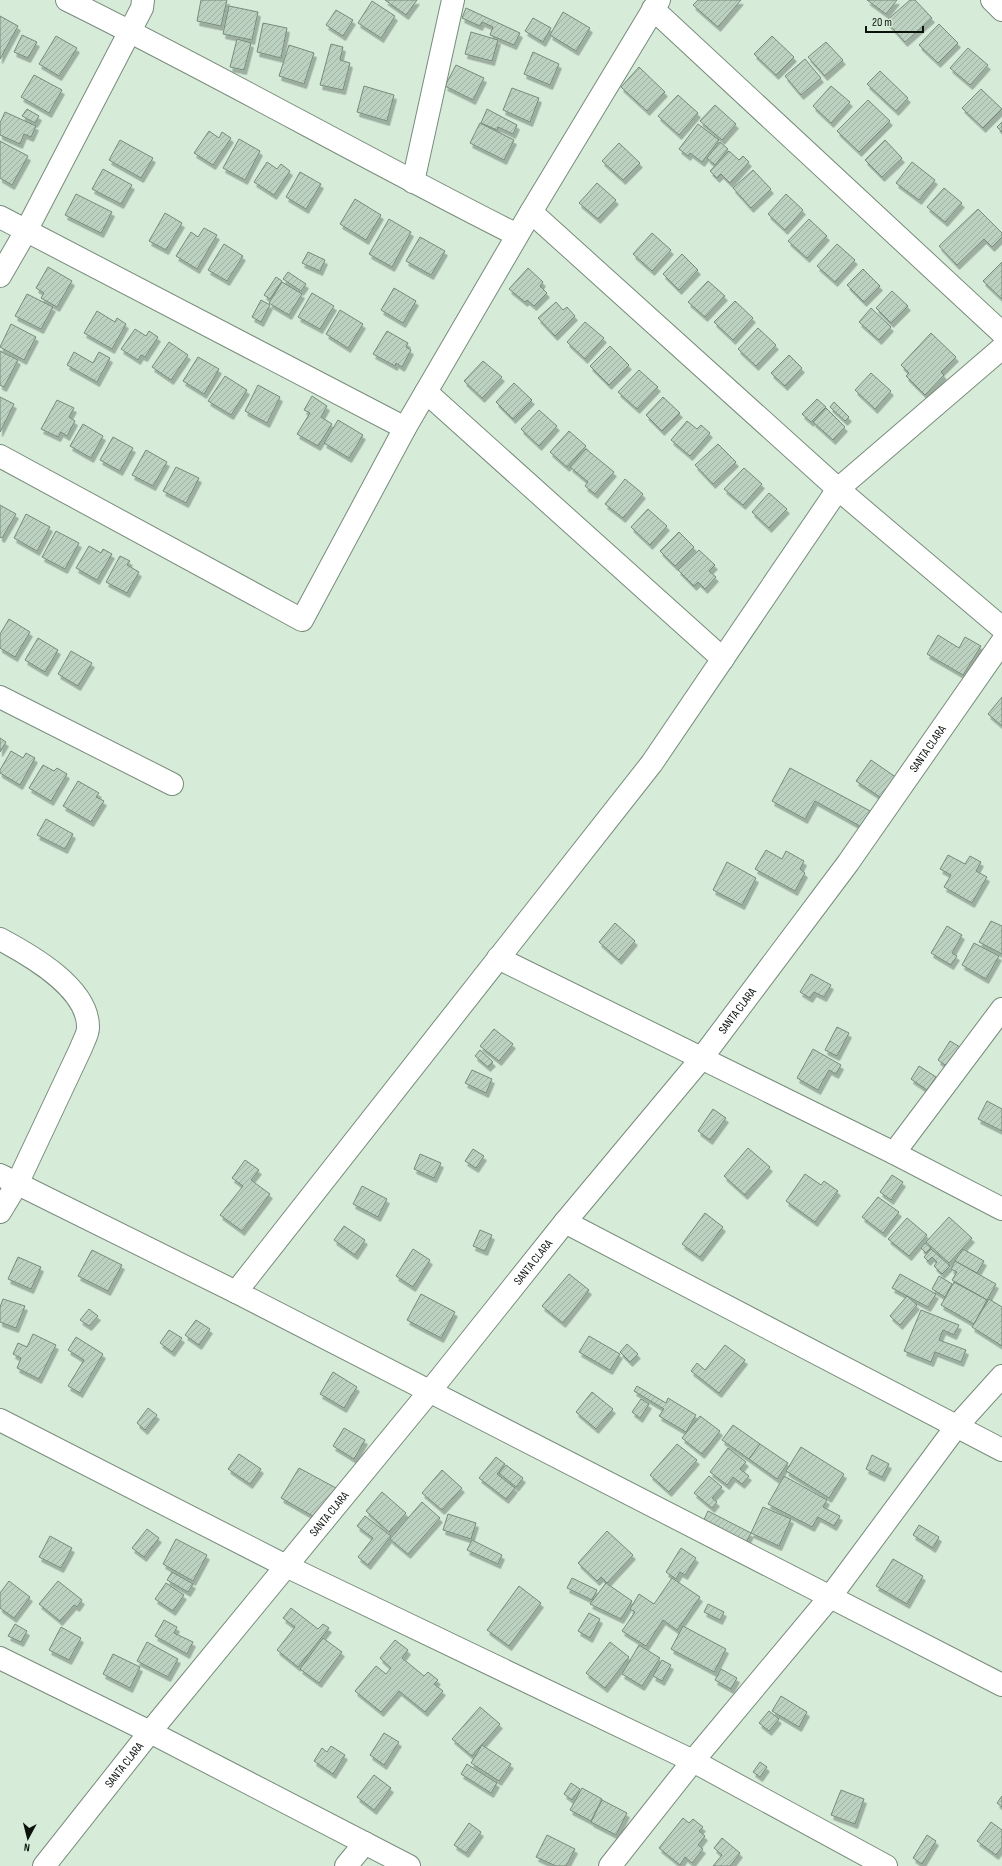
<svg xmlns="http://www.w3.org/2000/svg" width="1002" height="1866" font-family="'Sofia Sans Condensed',sans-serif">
  <defs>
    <pattern id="building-hatch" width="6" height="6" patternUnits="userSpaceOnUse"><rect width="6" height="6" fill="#bcd1bf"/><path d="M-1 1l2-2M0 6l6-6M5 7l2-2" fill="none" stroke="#a0b2a3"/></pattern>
    <filter id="shadow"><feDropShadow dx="2.5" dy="4.5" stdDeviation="0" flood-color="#0004"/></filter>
  </defs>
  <rect width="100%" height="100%" fill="#d6ecd9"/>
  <g fill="url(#building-hatch)" stroke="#778b7a" filter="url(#shadow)">
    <polygon points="201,0 227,0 221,26 197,21"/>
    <polygon points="385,0 417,0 406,15"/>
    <polygon points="698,0 741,0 718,27 693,5"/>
    <polygon points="867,0 897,0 886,14"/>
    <polygon points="910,0 915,0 932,18 905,42 886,21"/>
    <polygon points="372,1 395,16 381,38 358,23"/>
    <polygon points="229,6 258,12 252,40 223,34"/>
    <polygon points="466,8 520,33 514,45 490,35 493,27 482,22 480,26 462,18"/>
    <polygon points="336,10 353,20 343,36 326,25"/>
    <polygon points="563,12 590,28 576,51 550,35"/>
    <polygon points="0,16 18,26 0,59"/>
    <polygon points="533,18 551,28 543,42 525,31"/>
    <polygon points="263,23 287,28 281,58 257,52"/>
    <polygon points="939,24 958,43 938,63 919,45"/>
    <polygon points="471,32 498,40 492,61 465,54"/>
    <polygon points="22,35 37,42 28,58 14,52"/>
    <polygon points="56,36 77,48 59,76 39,64"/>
    <polygon points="772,36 794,57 776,75 754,54"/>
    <polygon points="237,39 251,43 244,70 230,67"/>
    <polygon points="826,42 843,60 825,76 808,57"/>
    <polygon points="331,44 343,47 340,60 350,63 343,90 320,85"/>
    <polygon points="289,45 314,53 304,84 279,76"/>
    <polygon points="968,48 988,65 970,85 950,68"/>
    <polygon points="533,52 559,64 550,85 524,74"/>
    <polygon points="805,59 821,78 801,95 785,76"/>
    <polygon points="456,65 484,78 473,100 445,86"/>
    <polygon points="639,67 665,92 647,111 621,87"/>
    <polygon points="880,71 908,98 896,111 867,84"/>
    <polygon points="34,75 62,90 49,113 21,97"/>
    <polygon points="364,86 394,95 387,121 357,112"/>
    <polygon points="831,86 850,102 831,123 813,106"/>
    <polygon points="512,88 539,98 530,122 503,110"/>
    <polygon points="981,89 1002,109 983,128 962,108"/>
    <polygon points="678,95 698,113 679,135 658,116"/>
    <polygon points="868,100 890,121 859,152 837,131"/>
    <polygon points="715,105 736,124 722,140 700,121"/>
    <polygon points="27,109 39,116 35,123 22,116"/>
    <polygon points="487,109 517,125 513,134 498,127 497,130 481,123"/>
    <polygon points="5,112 36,126 31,137 24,134 20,144 0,135 0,123"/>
    <polygon points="1002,122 1002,132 997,127"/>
    <polygon points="480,123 514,140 504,160 470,143"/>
    <polygon points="698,124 719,140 702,162 690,153 688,156 679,149"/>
    <polygon points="209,131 219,138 222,132 231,138 213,165 194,153"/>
    <polygon points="239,139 260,151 245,180 223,168"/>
    <polygon points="120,140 153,158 141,178 109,160"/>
    <polygon points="885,140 902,158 882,177 865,160"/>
    <polygon points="0,141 28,156 12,185 0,178"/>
    <polygon points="720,142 728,149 715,165 707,158"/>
    <polygon points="619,143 640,163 623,180 602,161"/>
    <polygon points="729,151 739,160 743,156 749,162 730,183 721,174 717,178 710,171"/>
    <polygon points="267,162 277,169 281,164 290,171 274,195 254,182"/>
    <polygon points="912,162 935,180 919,200 896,183"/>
    <polygon points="103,169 132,185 121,204 92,189"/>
    <polygon points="753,170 771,189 751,208 733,188"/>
    <polygon points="300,172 321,184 306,209 286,197"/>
    <polygon points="597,183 616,200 598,219 579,203"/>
    <polygon points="944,188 962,203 945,222 927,207"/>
    <polygon points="76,194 112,212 101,233 65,215"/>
    <polygon points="786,194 803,210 785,230 768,214"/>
    <polygon points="355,199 381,215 366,240 340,224"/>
    <polygon points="978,209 1002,233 1002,237 992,247 984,239 957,265 939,246"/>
    <polygon points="165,213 182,223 166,250 149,241"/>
    <polygon points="389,219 411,232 392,267 369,254"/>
    <polygon points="809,219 827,236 807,258 788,241"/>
    <polygon points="204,228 217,235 197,269 176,256 191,232 198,237"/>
    <polygon points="652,233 671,250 652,271 633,254"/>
    <polygon points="420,237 445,251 431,275 406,261"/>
    <polygon points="224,244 243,256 227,281 208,270"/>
    <polygon points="837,244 855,260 835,282 817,266"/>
    <polygon points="308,252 325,260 320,271 302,263"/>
    <polygon points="682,254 698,270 679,290 663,274"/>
    <polygon points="1002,262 1002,299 983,281"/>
    <polygon points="48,267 72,281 57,307 41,298 44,293 36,288"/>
    <polygon points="528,268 543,282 540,286 547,293 534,306 527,300 525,302 509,289"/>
    <polygon points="863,269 880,286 864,302 847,285"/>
    <polygon points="288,272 306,284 301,291 283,279"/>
    <polygon points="276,277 282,281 270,299 264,295"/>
    <polygon points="708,281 725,296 705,317 688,302"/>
    <polygon points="282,282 302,294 289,315 269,303"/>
    <polygon points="394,288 416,301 403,323 381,310"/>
    <polygon points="892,291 908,306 891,323 876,308"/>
    <polygon points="312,293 334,306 320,329 298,317"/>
    <polygon points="27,294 53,307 41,329 15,316"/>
    <polygon points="261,300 270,305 261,322 252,317"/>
    <polygon points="735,301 753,318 733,340 714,322"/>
    <polygon points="556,302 563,310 567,307 575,316 555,336 538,318"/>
    <polygon points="871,308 891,327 879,340 859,322"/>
    <polygon points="340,310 363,324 348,348 326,334"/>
    <polygon points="97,311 115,322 117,318 126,324 112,349 84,333"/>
    <polygon points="585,322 604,338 585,359 567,342"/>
    <polygon points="11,324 36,337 24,360 0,347"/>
    <polygon points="758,328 776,345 756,366 738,349"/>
    <polygon points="135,329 146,336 149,331 158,337 145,357 141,355 138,360 121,349"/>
    <polygon points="387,331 408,343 406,347 411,350 402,367 396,363 395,366 373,354"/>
    <polygon points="931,333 956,357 941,372 944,375 925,395 906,376 909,373 901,365"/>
    <polygon points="169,342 188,355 171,380 152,367"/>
    <polygon points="610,346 629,365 609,385 590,366"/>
    <polygon points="0,351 18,360 4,387 0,385"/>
    <polygon points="74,352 93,363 99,352 110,358 97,382 67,365"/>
    <polygon points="789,355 802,368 785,386 771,373"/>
    <polygon points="198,357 219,369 204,394 183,381"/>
    <polygon points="483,361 502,377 482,398 464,381"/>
    <polygon points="639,370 658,387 637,409 618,392"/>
    <polygon points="871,373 891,391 875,409 855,390"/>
    <polygon points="225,376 247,390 231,415 208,401"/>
    <polygon points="514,383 532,400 513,419 496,402"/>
    <polygon points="258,385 280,397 267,423 245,411"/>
    <polygon points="312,396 327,406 321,417 332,424 318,446 297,434 310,413 304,410"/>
    <polygon points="0,397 14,404 0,432"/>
    <polygon points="663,397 680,413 662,431 646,415"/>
    <polygon points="817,399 826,407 811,422 802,414"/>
    <polygon points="57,400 74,408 69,417 75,421 67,436 61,432 58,437 41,429"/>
    <polygon points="834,402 849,417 845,421 830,407"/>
    <polygon points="826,408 845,427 833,440 813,422"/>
    <polygon points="539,410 557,426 539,446 521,429"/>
    <polygon points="338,420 363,435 349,458 324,443"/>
    <polygon points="687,421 697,429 701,425 710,433 690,456 671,440"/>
    <polygon points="83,424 103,436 91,458 70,446"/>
    <polygon points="569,431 586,446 567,467 550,452"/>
    <polygon points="113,437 133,448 120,471 100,460"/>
    <polygon points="718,444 736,462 713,484 695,465"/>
    <polygon points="586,449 614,472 595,494 585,486 588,482 570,467"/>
    <polygon points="146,450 167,462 153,486 132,475"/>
    <polygon points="176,467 199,478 186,503 163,491"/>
    <polygon points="744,468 762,484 743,505 724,489"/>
    <polygon points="625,479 643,494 623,518 605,504"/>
    <polygon points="769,493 787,509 769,528 752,512"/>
    <polygon points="0,505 16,514 2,538 0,537"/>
    <polygon points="648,509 667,526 650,545 631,527"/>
    <polygon points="26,514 50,527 37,551 14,538"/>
    <polygon points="56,531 79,543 65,569 42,557"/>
    <polygon points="679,532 694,547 675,566 660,551"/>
    <polygon points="89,546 101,553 103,549 112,554 97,580 76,568"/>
    <polygon points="699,550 715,565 709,571 716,577 705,589 698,582 694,586 678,570"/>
    <polygon points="120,556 130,561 127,565 139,572 127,593 106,582"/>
    <polygon points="9,619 30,632 15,657 0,648 0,634"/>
    <polygon points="938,635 959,648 965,637 981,646 963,675 927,654"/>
    <polygon points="38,638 58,650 45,672 25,660"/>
    <polygon points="71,651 92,663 78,686 58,674"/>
    <polygon points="1002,697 1002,726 988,714"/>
    <polygon points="0,738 6,742 0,752"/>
    <polygon points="11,751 23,758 26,753 35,758 20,785 0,773 0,770"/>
    <polygon points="871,760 897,778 883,799 856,781"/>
    <polygon points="43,765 54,771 57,768 67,774 51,801 29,788"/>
    <polygon points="790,768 874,813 865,829 815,801 805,819 772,801"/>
    <polygon points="78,781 99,793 96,797 104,801 91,822 63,806"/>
    <polygon points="46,819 73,834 65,849 37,835"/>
    <polygon points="766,850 782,859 786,851 804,861 800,869 805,873 795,891 755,869"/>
    <polygon points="948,855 965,864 970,856 981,862 976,871 987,877 972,903 944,887 951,875 940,869"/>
    <polygon points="727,862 756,878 742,905 713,890"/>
    <polygon points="991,921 1002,926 1002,954 979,942"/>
    <polygon points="615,923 635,941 619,960 599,942"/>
    <polygon points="947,926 962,935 952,953 957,956 951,965 931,953"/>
    <polygon points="974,943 999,956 986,979 962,965"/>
    <polygon points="811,974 831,985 824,997 814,992 810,998 800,992"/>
    <polygon points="837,1027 849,1033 837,1056 825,1050"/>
    <polygon points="494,1029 513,1044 499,1061 480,1046"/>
    <polygon points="950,1041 960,1047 948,1067 938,1060"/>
    <polygon points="813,1049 841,1065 836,1074 829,1070 818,1090 797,1078"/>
    <polygon points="480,1050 493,1062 488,1067 475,1056"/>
    <polygon points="919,1066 936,1077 927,1090 911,1079"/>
    <polygon points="472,1070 492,1079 486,1093 465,1083"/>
    <polygon points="987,1101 1002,1109 1002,1131 978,1119"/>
    <polygon points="713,1109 726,1118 710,1140 698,1131"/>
    <polygon points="748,1148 770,1167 745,1195 724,1176"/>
    <polygon points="473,1149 484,1156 476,1168 465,1161"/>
    <polygon points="420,1154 441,1163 434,1178 414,1169"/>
    <polygon points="245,1160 259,1170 251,1180 270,1194 242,1231 220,1215 243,1186 232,1178"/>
    <polygon points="805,1174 821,1185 824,1181 838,1191 815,1222 786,1201"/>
    <polygon points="892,1175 903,1182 891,1200 880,1192"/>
    <polygon points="362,1186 387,1199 378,1217 353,1204"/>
    <polygon points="878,1197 899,1212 883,1233 862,1217"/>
    <polygon points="705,1213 723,1227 700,1257 682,1244"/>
    <polygon points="949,1217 972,1238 949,1263 926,1242"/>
    <polygon points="907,1218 927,1235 909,1256 888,1239"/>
    <polygon points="344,1226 365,1240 355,1255 334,1240"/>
    <polygon points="480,1230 492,1235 485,1251 473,1246"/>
    <polygon points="925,1243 931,1248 926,1253 921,1248"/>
    <polygon points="413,1249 430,1260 413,1287 396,1276"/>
    <polygon points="931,1249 950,1266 942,1274 934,1266 937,1262 932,1257 928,1261 924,1257"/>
    <polygon points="963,1249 984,1261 977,1273 955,1261"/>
    <polygon points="92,1250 122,1265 108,1291 78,1276"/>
    <polygon points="18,1257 41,1267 31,1289 8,1279"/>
    <polygon points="955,1261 996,1284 987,1300 952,1280 957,1272 951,1269"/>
    <polygon points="569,1274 589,1290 563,1323 542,1306"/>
    <polygon points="900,1274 936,1294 928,1307 892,1288"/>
    <polygon points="939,1276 952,1284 945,1297 932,1289"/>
    <polygon points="954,1282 987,1300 974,1324 941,1305"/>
    <polygon points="421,1294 455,1312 441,1338 407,1320"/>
    <polygon points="907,1296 917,1305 900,1325 890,1316"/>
    <polygon points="3,1299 25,1306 16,1328 0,1322 0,1307"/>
    <polygon points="989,1299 1002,1307 1002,1346 972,1327"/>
    <polygon points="89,1309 98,1316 89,1326 80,1320"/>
    <polygon points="921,1310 959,1325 954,1335 943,1330 939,1340 966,1350 961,1362 935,1352 931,1362 904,1351"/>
    <polygon points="196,1320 210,1329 199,1345 185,1335"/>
    <polygon points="169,1330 182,1338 172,1352 160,1343"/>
    <polygon points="33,1334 56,1345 39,1379 17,1368 21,1358 13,1354 18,1343 27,1347"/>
    <polygon points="589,1336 620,1354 610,1370 579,1352"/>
    <polygon points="76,1337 103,1354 80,1393 68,1386 84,1360 68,1350"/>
    <polygon points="627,1344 638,1354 630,1362 620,1352"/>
    <polygon points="725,1345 745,1360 719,1393 691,1371 697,1363 705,1370"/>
    <polygon points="333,1372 357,1387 344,1408 320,1394"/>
    <polygon points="637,1386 666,1403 668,1398 696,1415 686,1432 659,1416 664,1409 634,1391"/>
    <polygon points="592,1392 613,1409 596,1429 576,1412"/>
    <polygon points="641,1399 649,1404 640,1418 632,1412"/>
    <polygon points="148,1408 157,1415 145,1430 137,1423"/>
    <polygon points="700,1416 720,1431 702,1454 682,1438"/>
    <polygon points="733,1425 760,1444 749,1459 722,1440"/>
    <polygon points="344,1428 365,1440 354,1459 333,1446"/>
    <polygon points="677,1444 697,1460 669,1492 650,1475"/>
    <polygon points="760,1444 788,1463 777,1479 749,1459"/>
    <polygon points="801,1447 844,1474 829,1498 786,1471"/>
    <polygon points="728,1448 746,1462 740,1469 749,1476 742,1484 733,1477 727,1485 710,1472"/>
    <polygon points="239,1454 261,1469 250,1484 228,1469"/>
    <polygon points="872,1455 889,1464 882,1477 866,1469"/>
    <polygon points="496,1457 505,1464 497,1474 515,1488 506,1499 479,1478"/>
    <polygon points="506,1465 523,1478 516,1487 499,1473"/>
    <polygon points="299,1468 336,1488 318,1519 281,1498"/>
    <polygon points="442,1470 462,1488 442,1510 422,1493"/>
    <polygon points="709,1476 722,1487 712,1498 717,1502 712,1508 694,1493"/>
    <polygon points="784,1476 827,1500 823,1507 840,1516 834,1526 818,1517 812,1527 768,1504"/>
    <polygon points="382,1492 406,1513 389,1532 366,1511"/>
    <polygon points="422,1502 440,1518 408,1554 390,1539"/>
    <polygon points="763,1507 791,1519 779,1546 751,1533"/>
    <polygon points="708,1511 751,1533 745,1545 702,1524"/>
    <polygon points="448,1514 476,1523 471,1539 443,1530"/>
    <polygon points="365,1516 391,1536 368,1565 358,1557 373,1538 357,1526"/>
    <polygon points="919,1525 939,1537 933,1548 913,1535"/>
    <polygon points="147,1529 159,1538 144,1557 132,1548"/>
    <polygon points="607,1531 633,1555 607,1583 601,1577 597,1581 578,1563"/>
    <polygon points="50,1536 72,1548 61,1568 39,1557"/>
    <polygon points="176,1539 207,1555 193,1581 163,1564"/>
    <polygon points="472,1540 502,1555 498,1564 467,1550"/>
    <polygon points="681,1548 696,1558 685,1575 680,1572 676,1579 666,1572"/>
    <polygon points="893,1559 923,1576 907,1604 876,1586"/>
    <polygon points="172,1572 193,1584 188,1592 167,1580"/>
    <polygon points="572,1578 597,1590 592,1600 567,1588"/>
    <polygon points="672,1578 700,1597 677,1630 663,1620 646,1646 622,1631 635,1612 630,1609 639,1594 654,1604"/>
    <polygon points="9,1581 30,1597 14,1618 0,1608 0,1593"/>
    <polygon points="58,1581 82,1600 77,1607 74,1605 60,1621 39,1604"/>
    <polygon points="166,1583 184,1595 173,1611 155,1599"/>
    <polygon points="606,1583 632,1601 621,1619 590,1604"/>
    <polygon points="519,1586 541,1603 509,1646 487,1630"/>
    <polygon points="708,1604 724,1612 720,1620 704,1612"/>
    <polygon points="291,1608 318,1629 323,1624 329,1628 298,1667 277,1650 295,1627 283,1618"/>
    <polygon points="589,1613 600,1619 590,1638 578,1631"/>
    <polygon points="164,1620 177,1627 174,1633 193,1642 187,1654 155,1636"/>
    <polygon points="15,1624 27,1631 21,1642 8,1636"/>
    <polygon points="683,1626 726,1649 714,1672 671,1649"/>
    <polygon points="61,1627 81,1638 69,1660 49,1650"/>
    <polygon points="323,1638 342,1652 319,1683 300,1669"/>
    <polygon points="395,1640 408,1650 402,1658 424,1676 428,1672 438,1680 434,1684 443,1691 425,1712 399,1691 381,1712 355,1691 376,1666 386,1674 391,1668 380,1658"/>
    <polygon points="147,1642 178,1659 168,1677 137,1661"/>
    <polygon points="610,1642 629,1657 605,1688 586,1673"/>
    <polygon points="639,1645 660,1658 642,1686 622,1674"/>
    <polygon points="113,1654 140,1667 130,1688 103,1674"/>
    <polygon points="662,1660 671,1665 662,1681 653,1676"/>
    <polygon points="721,1669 737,1678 731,1689 715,1680"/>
    <polygon points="781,1696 807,1712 799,1727 772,1711"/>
    <polygon points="480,1707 500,1724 472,1756 452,1739"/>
    <polygon points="769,1711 779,1719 769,1731 759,1723"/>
    <polygon points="384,1733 399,1742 384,1765 370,1755"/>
    <polygon points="482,1745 511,1764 499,1781 471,1763"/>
    <polygon points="331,1746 345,1755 333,1774 314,1761 322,1748 327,1752"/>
    <polygon points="760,1762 767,1767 760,1777 753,1772"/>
    <polygon points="467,1764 497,1783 491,1793 461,1774"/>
    <polygon points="374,1775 391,1788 374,1810 357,1797"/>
    <polygon points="571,1783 580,1789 572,1800 564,1794"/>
    <polygon points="582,1788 602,1799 591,1821 570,1810"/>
    <polygon points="841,1790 864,1799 855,1824 831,1815"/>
    <polygon points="1002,1796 1002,1807 997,1803"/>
    <polygon points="602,1800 627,1813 616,1835 591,1822"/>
    <polygon points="683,1818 689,1823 693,1819 703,1827 699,1831 705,1836 698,1845 703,1849 692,1863 685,1857 680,1865 659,1848"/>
    <polygon points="991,1822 1002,1830 1002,1847 996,1855 977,1841"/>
    <polygon points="469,1823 481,1832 466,1853 454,1845"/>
    <polygon points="547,1835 575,1849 566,1866 556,1866 536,1857"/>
    <polygon points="927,1835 936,1841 922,1864 913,1858"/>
    <polygon points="722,1838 740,1853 730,1866 713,1866 722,1855 714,1848"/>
  </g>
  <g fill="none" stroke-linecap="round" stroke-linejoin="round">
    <defs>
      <g id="minor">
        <path d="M67,0C219,75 366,159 517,235"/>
        <polyline points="653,9 1002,333"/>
        <polyline points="413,182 453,0"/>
        <polyline points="531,212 838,489 1002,628"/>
        <polyline points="0,217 405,428"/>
        <polyline points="0,276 26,231 142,8 143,0"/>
        <polyline points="426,392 723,659"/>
        <polyline points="0,456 302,620 405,428 531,212 659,0"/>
        <polyline points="0,697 172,784"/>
        <path d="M0,939C30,955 89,988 88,1028C88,1034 83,1042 81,1048L17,1184L0,1212"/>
        <polyline points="498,958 894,1153 1002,1209"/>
        <polyline points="894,1153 1002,1009"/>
        <polyline points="0,1175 236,1292 1002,1685"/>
        <polyline points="565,1222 1002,1450"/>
        <polyline points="236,1292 652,763 838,489 1002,348"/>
        <polyline points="0,1420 286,1566 693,1761 886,1866"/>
        <polyline points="0,1658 150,1732 409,1866"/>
        <path id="s1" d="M44,1866L150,1732L430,1391L565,1222L701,1059L848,863L1002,642"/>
        <polyline points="346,1866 365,1843"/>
        <polyline points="610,1866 693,1761 830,1597 956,1427 1002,1376"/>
      </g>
      <polyline id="major" points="992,0 1002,10"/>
    </defs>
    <use href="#minor" stroke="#788c7b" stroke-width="24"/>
    <use href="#major" stroke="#788c7b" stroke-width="24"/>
    <use href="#minor" stroke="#fff" stroke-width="22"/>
    <use href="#major" stroke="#fff" stroke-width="22"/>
  </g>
  <g text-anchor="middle" stroke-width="3" stroke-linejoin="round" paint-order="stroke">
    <g font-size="12" fill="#0b120c" stroke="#d6ecd9">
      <text dy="4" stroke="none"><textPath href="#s1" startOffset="1425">SANTA CLARA</textPath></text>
      <text dy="4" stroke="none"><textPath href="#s1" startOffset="1101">SANTA CLARA</textPath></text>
      <text dy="4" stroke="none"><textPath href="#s1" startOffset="777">SANTA CLARA</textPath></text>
      <text dy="4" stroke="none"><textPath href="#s1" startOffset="453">SANTA CLARA</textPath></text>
      <text dy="4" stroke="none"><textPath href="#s1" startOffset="129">SANTA CLARA</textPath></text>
    </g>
  </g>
  <g transform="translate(28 1838) rotate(187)" stroke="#d6ecd9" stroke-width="3" paint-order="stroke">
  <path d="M0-3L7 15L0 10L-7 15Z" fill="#0b120c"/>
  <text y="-6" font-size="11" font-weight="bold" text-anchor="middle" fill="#0b120c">N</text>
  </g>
  <path d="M866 26v6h57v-6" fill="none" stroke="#0b120c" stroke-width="2"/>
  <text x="872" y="26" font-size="12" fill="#0b120c" stroke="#d6ecd9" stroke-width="3" paint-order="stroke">20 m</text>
</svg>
